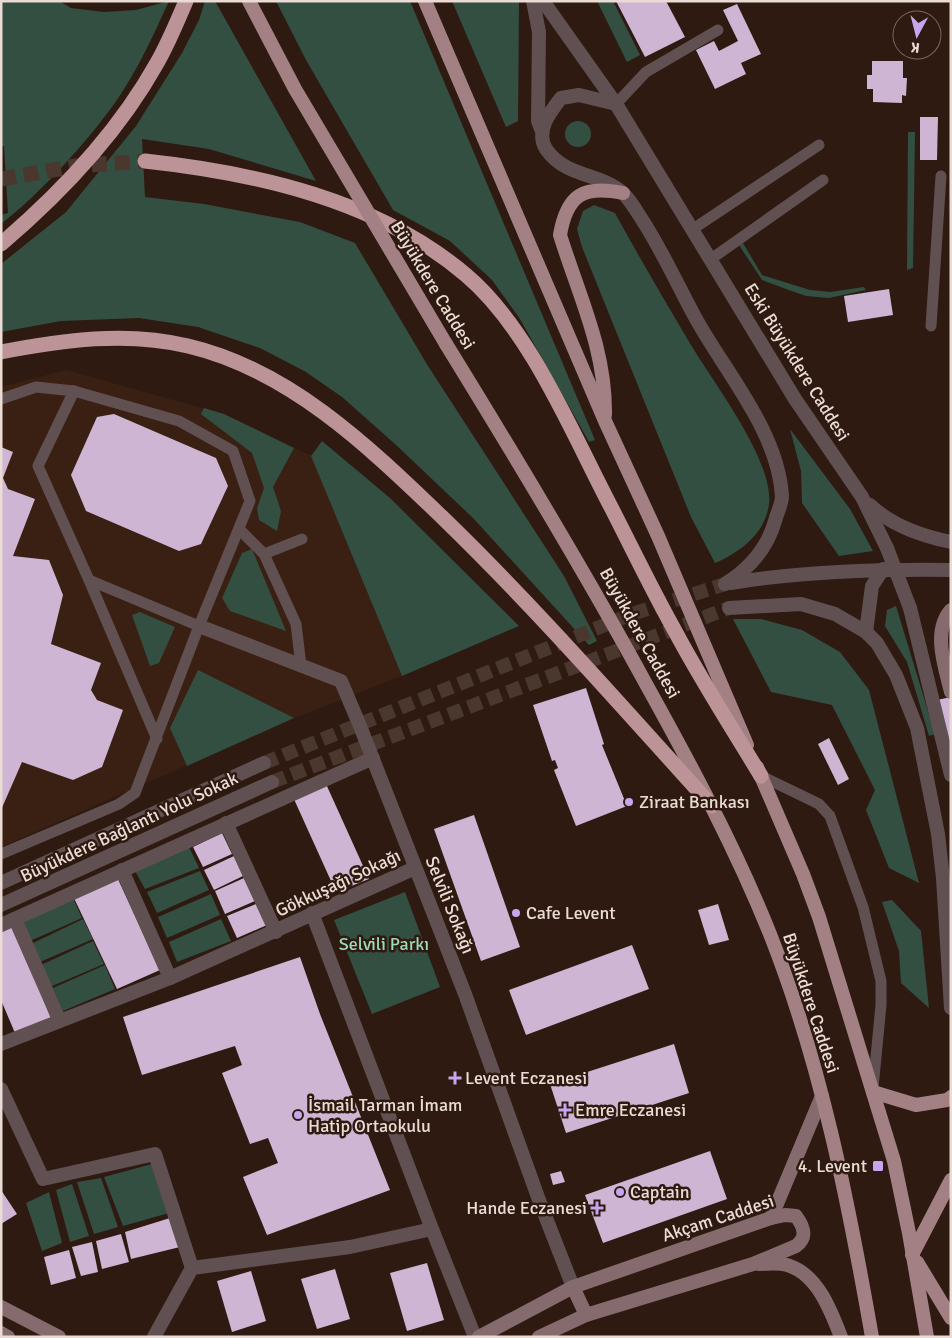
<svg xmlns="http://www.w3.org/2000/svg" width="952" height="1338" font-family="Signika,sans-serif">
  <rect width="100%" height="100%" fill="#2e1a11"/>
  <polygon fill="#3a2013" points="66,370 224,414 311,456 402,676 294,718 1,847 1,387"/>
  <g fill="#324f41">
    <path d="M1,1H59L71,8L104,12L136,10L169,1C154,34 139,67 119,97C91,138 40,194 1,224V215L8,213L4,146H1Z"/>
    <polygon points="205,1 215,1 316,181 209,149 142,139 145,197 204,204 300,222 355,243 428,366 564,576 597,641 589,645 473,518 395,444 342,397 306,372 260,348 198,327 139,318 61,321 1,332 1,264 66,212 136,126 182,53 199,20"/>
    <polygon points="276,1 410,1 595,440 589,442 520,319 492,280 450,241 393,210 306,60"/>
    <polygon points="452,1 519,1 518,121 506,127"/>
    <polygon points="597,1 613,1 640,55 627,62"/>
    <circle cx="578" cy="134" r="13"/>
    <polygon points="908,132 915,132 913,268 907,270"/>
    <path d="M594,205L615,213C639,257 665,301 691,345C713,382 774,461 769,504C765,534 740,552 715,563L691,517L582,247L577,229L583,211Z"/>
    <polygon points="743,243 762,275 810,290 830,292 864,287 866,290 829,298 806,296 786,289 762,280 739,245"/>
    <polygon points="204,408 224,414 294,448 273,487 281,511 277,531 259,520 257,508 264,488 252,453 201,414"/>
    <polygon points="790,429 850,509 873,551 839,556 802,503 801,471"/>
    <polygon points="322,441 390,498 519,626 402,676 311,456"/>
    <polygon points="252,549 286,631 230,611 222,598 242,553"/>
    <polygon points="896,606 935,734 929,736 907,662 885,626 887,610"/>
    <polygon points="140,612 175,627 159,663 150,666 132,615"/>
    <polygon points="733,619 761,619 802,630 840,652 869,690 919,883 889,868 866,810 875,790 832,705 771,692"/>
    <polygon points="198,670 294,718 187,766 170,728"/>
    <polygon points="189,847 199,868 145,889 135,871"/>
    <polygon points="200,871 209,890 157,913 147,892"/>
    <polygon points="405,892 440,987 372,1014 334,920"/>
    <polygon points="211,894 220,915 167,938 158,917"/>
    <polygon points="72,896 82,918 30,941 20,920"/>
    <polygon points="892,900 921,931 929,1008 901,983 899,951 882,902"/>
    <polygon points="83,919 93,939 40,962 31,944"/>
    <polygon points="221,919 231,941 177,962 169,942"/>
    <polygon points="93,941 104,964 52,986 41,965"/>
    <polygon points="105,965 115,989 63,1011 53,988"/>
    <polygon points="152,1164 169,1213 123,1226 104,1177"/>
    <polygon points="101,1178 118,1227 94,1234 77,1182"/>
    <polygon points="72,1184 89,1236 70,1242 56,1190"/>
    <polygon points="49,1192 62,1243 42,1251 26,1203"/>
  </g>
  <g fill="#ceb5d4">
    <polygon points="616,1 666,1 685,37 645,57"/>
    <polygon points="737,4 761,54 741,63 746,74 715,89 696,50 714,41 719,51 738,41 723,10"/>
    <polygon points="872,61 903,61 903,78 907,78 906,96 902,95 902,103 873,102 873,89 867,89 867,75 872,75"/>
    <polygon points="920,117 938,117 937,160 920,160"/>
    <polygon points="889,289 893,315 848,322 844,296"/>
    <polygon points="114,414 216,458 228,486 201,544 179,551 86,511 71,475 97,417"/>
    <polygon points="1,447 13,452 3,478 8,489 35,499 13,556 49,560 63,595 51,644 101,663 91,690 97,700 123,710 102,767 73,780 22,762 1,810"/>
    <polygon points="586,688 604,744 602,745 627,806 576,826 554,770 558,768 555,760 552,761 533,705"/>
    <polygon points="951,697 951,763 937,700"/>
    <polygon points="829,738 849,779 838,785 818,744"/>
    <polygon points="326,784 369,879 336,892 293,797"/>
    <polygon points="474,815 520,947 481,961 434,829"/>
    <polygon points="222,833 232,854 203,867 193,847"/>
    <polygon points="234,856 243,876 214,890 204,870"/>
    <polygon points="117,877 160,970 117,989 73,896"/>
    <polygon points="244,878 255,901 225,914 215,891"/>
    <polygon points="256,904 267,925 237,938 227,916"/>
    <polygon points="718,904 729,940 709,945 698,910"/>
    <polygon points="13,923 52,1021 15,1033 1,1000 1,928"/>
    <polygon points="632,945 649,989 526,1035 509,990"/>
    <polygon points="300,957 320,1014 390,1190 267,1235 243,1177 278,1163 268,1138 250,1144 222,1073 242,1065 235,1046 142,1075 123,1017"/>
    <polygon points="674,1044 689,1093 566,1133 550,1084"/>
    <polygon points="710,1151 727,1199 603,1243 585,1195"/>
    <polygon points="561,1171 565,1182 553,1185 550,1174"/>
    <polygon points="1,1190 17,1214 1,1224"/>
    <polygon points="170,1218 180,1247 131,1259 125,1232"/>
    <polygon points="121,1234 129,1262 102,1269 96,1241"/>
    <polygon points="92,1242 98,1272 81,1276 72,1247"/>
    <polygon points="69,1250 76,1278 51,1285 44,1257"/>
    <polygon points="427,1263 444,1320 407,1331 390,1273"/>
    <polygon points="335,1269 350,1319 317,1329 301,1279"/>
    <polygon points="251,1271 266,1321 232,1332 217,1281"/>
  </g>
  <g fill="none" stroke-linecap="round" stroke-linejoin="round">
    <g stroke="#4a372e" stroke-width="14" stroke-dasharray="14 7" stroke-linecap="butt">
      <polyline points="264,763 632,614 725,584"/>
      <polyline points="272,782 729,608"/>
    </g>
    <polyline stroke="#4a372e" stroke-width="15" stroke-dasharray="15 8" stroke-linecap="butt" points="1,179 76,166 145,161"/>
    <g stroke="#615052" stroke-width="11">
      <polyline points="616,104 646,72 718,30"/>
      <polyline points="693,229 819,145"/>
      <polyline points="711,259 823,180"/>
      <polyline points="931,326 941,176"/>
      <polyline points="74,391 38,466 89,580 199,626"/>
      <polyline points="1,399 36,387 74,391 179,421 233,451 250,501 199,626 135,793 119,804 1,854"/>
      <polyline points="239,529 264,554 296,624 301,666"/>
      <polyline points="264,554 302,539"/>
      <polyline points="89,580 157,739"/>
      <polyline points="761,776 819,804 830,816 863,907 881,981 881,1005 873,1088"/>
    </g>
    <polyline stroke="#615052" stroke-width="14" points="1,925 373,758"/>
    <g stroke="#615052" stroke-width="14">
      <polyline points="199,626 341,681 360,726 465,994 539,1200 573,1287"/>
      <polyline points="226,823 276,932"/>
      <polyline points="122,870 170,978"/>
      <polyline points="312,913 432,1229 475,1337"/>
      <polyline points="15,919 59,1019"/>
      <polyline points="1,1044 170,978 415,868"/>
      <polyline points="1,1089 43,1179 155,1154 192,1268 154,1337"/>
      <polyline points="192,1268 350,1247 432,1229"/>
    </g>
    <g stroke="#615052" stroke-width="14">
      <polyline points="533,1 539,32 538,121 541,129"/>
      <polyline points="543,1 616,104 795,399 862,497 887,548"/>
      <path d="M616,104L579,95L561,98C550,112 535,131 546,149C566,178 599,172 623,193C630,200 636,210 641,218C662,250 677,284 695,317C725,372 778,431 782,496C782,504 777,513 775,521C767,549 749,569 725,584"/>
      <path d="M870,505C892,526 921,536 951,542"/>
      <path d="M731,583C804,571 877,569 951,570"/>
      <polyline points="729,608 801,604 835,614 866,632 877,643 896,675 917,728 938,834 943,878 951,1008"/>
      <polyline points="910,608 951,775"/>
      <polyline points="866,632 872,586 883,569"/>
      <polyline points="1,883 264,763"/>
      <polyline points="1,905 272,782"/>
    </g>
    <g stroke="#866b6e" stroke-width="14">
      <path d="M951,610C932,631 945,667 951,692"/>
      <polyline points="771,1218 822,1096"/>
      <path d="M759,1264C769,1264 780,1262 790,1266C818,1276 831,1311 841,1337"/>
      <polyline points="573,1287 586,1315"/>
      <polyline points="1,1307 59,1337"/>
      <polyline points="1,1333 8,1337"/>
      <path d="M479,1337L573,1287L771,1218L785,1215L796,1216C804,1227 808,1237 796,1246L753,1264L586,1315L539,1337"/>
    </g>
    <g stroke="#a28083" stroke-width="14">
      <polyline points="425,1 605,421 658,536 747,745"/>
      <path d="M446,344C515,456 583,568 646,684C691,765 735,847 770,934C821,1063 848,1200 872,1337"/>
      <path d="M605,415C606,350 579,296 560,235C567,194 584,185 623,193"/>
      <polyline points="757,767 803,874 819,917 894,1161 909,1233 927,1337"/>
      <polyline points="873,1092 916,1105 947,1100 951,1097"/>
      <polyline points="912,1255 951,1180"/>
      <polyline points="917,1262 951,1318"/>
    </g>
    <g stroke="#bc9397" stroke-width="15">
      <path d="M145,161C256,173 378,200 466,275C530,329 572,433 611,507C632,548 652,590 675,631C701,680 732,728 761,776"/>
      <path d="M1,244C62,192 118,133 157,63C168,44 177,22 186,1"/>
      <path d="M1,352C62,340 127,331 188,346C290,370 369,447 442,517C537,609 623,708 712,806"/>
    </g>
    <polyline stroke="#615052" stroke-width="14" points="887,548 910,608"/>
    <polyline stroke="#a28083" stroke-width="14" points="249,1 295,89 446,344"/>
  </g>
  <g fill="#c7a6ef" stroke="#2e1a11" stroke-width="2">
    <circle cx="629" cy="802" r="5"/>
    <circle cx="516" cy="913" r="5"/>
    <path d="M452.5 1070.5h5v5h5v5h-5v5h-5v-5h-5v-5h5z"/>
    <path d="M562.5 1102.5h5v5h5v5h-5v5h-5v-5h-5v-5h5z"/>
    <circle cx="298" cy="1115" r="5"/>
    <rect x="872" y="1160" width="12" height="12" rx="2.5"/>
    <circle cx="620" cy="1192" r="5"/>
    <path d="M594.5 1200.5h5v5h5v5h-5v5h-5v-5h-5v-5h5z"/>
  </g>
  <g text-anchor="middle" stroke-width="5" stroke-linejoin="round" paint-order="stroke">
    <g font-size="18" fill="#eadcd5" stroke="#2e1a11">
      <text transform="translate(433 285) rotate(59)" y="6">Büyükdere Caddesi</text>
      <text transform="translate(797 362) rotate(58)" y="6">Eski Büyükdere Caddesi</text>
      <text transform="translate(640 633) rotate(61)" y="6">Büyükdere Caddesi</text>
      <text transform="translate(129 827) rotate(-25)" y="6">Büyükdere Bağlantı Yolu Sokak</text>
      <text transform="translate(338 883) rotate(-25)" y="6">Gökkuşağı Sokağı</text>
      <text transform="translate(450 905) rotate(68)" y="6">Selvili Sokağı</text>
      <text transform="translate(811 1003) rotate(72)" y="6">Büyükdere Caddesi</text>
      <text transform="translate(718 1218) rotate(-18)" y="6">Akçam Caddesi</text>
    </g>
    <g font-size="18" fill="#eadcd5" stroke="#2e1a11" text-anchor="start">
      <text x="639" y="808">Ziraat Bankası</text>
      <text x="526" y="919">Cafe Levent</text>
      <text x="465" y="1084">Levent Eczanesi</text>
      <text x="308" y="1111">İsmail Tarman İmam<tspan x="308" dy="21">Hatip Ortaokulu</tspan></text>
      <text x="575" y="1116">Emre Eczanesi</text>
      <text x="867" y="1172" text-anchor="end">4. Levent</text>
      <text x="630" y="1198">Captain</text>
      <text x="587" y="1214" text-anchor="end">Hande Eczanesi</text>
    </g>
    <g font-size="18" fill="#9bdbba" stroke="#2e1a11">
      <text x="384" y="950">Selvili Parkı</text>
    </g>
  </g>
  <rect width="952" height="1338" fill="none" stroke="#eadcd5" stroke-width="5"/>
  <g transform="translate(917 35) rotate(187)"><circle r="24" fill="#2e1a11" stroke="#79685f"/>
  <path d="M0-4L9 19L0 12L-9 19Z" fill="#c7a6ef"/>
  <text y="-8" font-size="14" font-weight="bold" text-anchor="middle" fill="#eadcd5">K</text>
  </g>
</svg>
